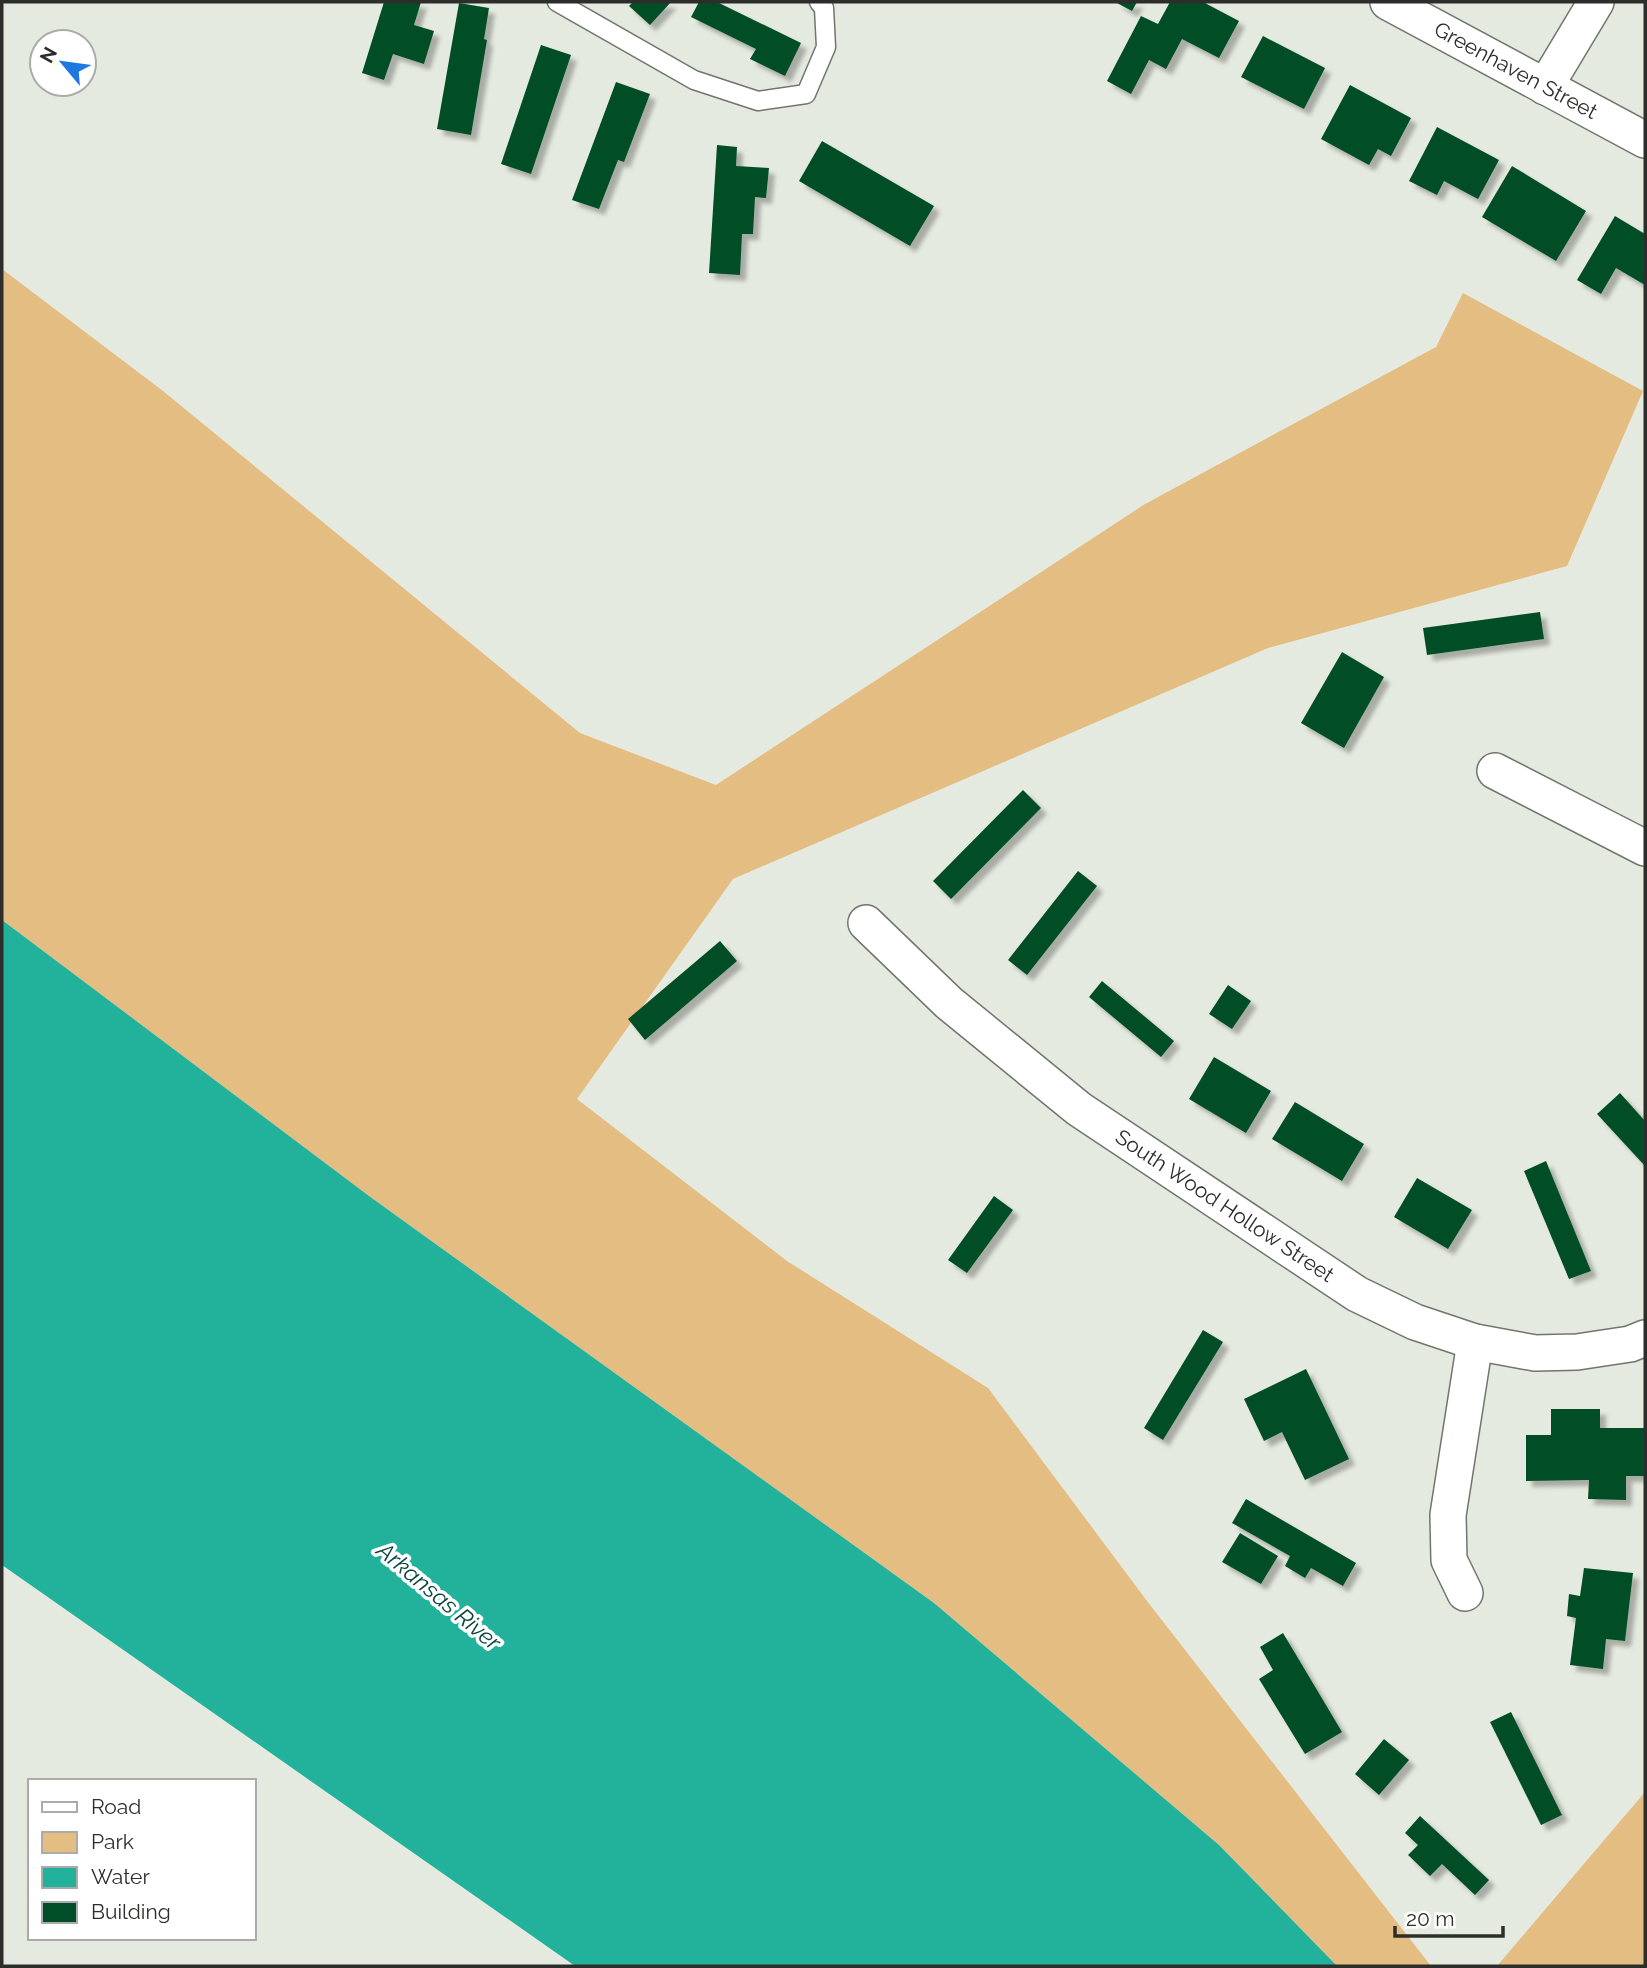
<svg xmlns="http://www.w3.org/2000/svg" width="1647" height="1968" font-family="Raleway,sans-serif">
  <defs>
    <filter id="shadow"><feDropShadow dx="6" dy="6" stdDeviation="2" flood-color="#0004"/></filter>
  </defs>
  <rect width="100%" height="100%" fill="#e5eae0"/>
  <g fill="#e4bd82">
    <polygon points="2,269 163,391 580,733 716,785 1145,504 1436,347 1463,293 1643,391 1567,566 1268,648 733,879 577,1099 787,1261 988,1388 1147,1601 1431,1966 1337,1966 1219,1845 934,1603 369,1196 2,920"/>
    <polygon points="1645,1792 1645,1966 1497,1966"/>
  </g>
  <polygon fill="#22b19b" points="2,920 369,1196 934,1603 1219,1845 1337,1966 575,1966 2,1565"/>
  <g fill="#004e27" filter="url(#shadow)">
    <polygon points="384,2 421,2 414,25 434,31 424,64 393,54 384,80 362,73"/>
    <polygon points="633,2 671,2 650,25 629,6"/>
    <polygon points="699,2 717,2 801,43 785,76 750,59 756,49 691,17"/>
    <polygon points="1115,2 1137,2 1132,11"/>
    <polygon points="1170,2 1203,2 1239,21 1219,58 1182,39 1166,69 1149,60 1131,94 1107,81 1141,16 1158,24"/>
    <polygon points="459,3 489,8 484,39 487,40 471,135 437,129"/>
    <polygon points="1263,36 1325,68 1304,109 1241,77"/>
    <polygon points="541,45 571,55 531,174 501,164"/>
    <polygon points="616,82 650,94 624,162 618,160 599,209 572,200"/>
    <polygon points="1350,85 1411,118 1391,156 1378,149 1369,165 1321,139"/>
    <polygon points="1437,127 1499,160 1478,199 1444,181 1437,195 1409,181"/>
    <polygon points="822,141 934,206 910,246 799,181"/>
    <polygon points="717,145 737,147 736,166 769,168 766,198 755,197 753,234 742,234 740,275 709,273"/>
    <polygon points="1512,166 1586,211 1556,261 1482,217"/>
    <polygon points="1615,216 1645,234 1645,285 1616,268 1601,294 1577,280"/>
    <polygon points="1540,612 1544,639 1427,655 1423,628"/>
    <polygon points="1342,652 1384,677 1344,748 1301,723"/>
    <polygon points="1023,790 1041,808 951,899 933,881"/>
    <polygon points="1078,871 1097,886 1027,975 1008,960"/>
    <polygon points="720,941 737,961 645,1040 628,1019"/>
    <polygon points="1102,981 1174,1041 1161,1057 1089,997"/>
    <polygon points="1228,985 1251,1001 1232,1029 1209,1014"/>
    <polygon points="1214,1057 1271,1091 1246,1133 1189,1099"/>
    <polygon points="1620,1093 1645,1121 1645,1166 1597,1114"/>
    <polygon points="1295,1102 1364,1144 1342,1181 1272,1139"/>
    <polygon points="1546,1161 1591,1271 1569,1279 1524,1171"/>
    <polygon points="1417,1178 1472,1210 1448,1249 1394,1217"/>
    <polygon points="994,1196 1013,1210 967,1273 948,1260"/>
    <polygon points="1203,1330 1223,1342 1163,1440 1144,1428"/>
    <polygon points="1306,1369 1349,1459 1305,1480 1282,1432 1264,1441 1244,1399"/>
    <polygon points="1551,1409 1600,1409 1600,1428 1645,1428 1645,1476 1626,1476 1626,1500 1588,1499 1589,1480 1526,1481 1526,1435 1551,1435"/>
    <polygon points="1246,1499 1356,1563 1343,1586 1311,1568 1305,1578 1285,1566 1290,1556 1232,1523"/>
    <polygon points="1240,1533 1278,1556 1261,1584 1222,1562"/>
    <polygon points="1584,1568 1633,1573 1625,1641 1606,1639 1603,1669 1570,1665 1576,1618 1567,1616 1569,1594 1580,1596"/>
    <polygon points="1283,1633 1342,1732 1305,1754 1259,1679 1273,1670 1260,1647"/>
    <polygon points="1511,1712 1562,1815 1541,1825 1490,1722"/>
    <polygon points="1384,1739 1409,1760 1379,1795 1355,1774"/>
    <polygon points="1420,1816 1489,1880 1475,1895 1442,1864 1430,1876 1408,1855 1418,1845 1405,1833"/>
  </g>
  <g fill="none" stroke-linecap="round" stroke-linejoin="round">
    <defs>
      <polyline id="service" points="557,2 694,80 758,101 806,94 826,47 824,8 819,2"/>
      <g id="minor">
        <path id="s1" d="M1388,2L1645,140"/>
        <polyline points="1545,87 1596,2"/>
        <polyline points="1495,771 1645,848"/>
        <path id="s2" d="M866,923L949,1003L1079,1109L1357,1294L1415,1322L1475,1342L1535,1353L1577,1352L1630,1344L1645,1338"/>
        <polyline points="1465,1593 1449,1560 1448,1515 1475,1342"/>
      </g>
    </defs>
    <use href="#service" stroke="#71756d" stroke-width="21"/>
    <use href="#minor" stroke="#71756d" stroke-width="38"/>
    <use href="#service" stroke="#fff" stroke-width="18"/>
    <use href="#minor" stroke="#fff" stroke-width="35"/>
  </g>
  <g text-anchor="middle" stroke-width="7" stroke-linejoin="round" paint-order="stroke">
    <g font-size="21" fill="#2d2e2b" stroke="#fff">
      <text dy="7" stroke="none"><textPath href="#s1" startOffset="145">Greenhaven Street</textPath></text>
      <text dy="7" stroke="none"><textPath href="#s2" startOffset="458">South Wood Hollow Street</textPath></text>
    </g>
    <g font-size="23" font-style="italic" fill="#09443b" stroke="#fff">
      <text transform="translate(439 1596) rotate(40)" y="8">Arkansas River</text>
    </g>
  </g>
  <rect width="1647" height="1968" fill="none" stroke="#2d2e2b" stroke-width="7"/>
  <rect x="28" y="1779" width="228" height="161" fill="#ffffff" stroke="#ababaa" stroke-width="2"/>
  <rect x="42" y="1802" width="35" height="10" fill="#ffffff" stroke="#ababaa" stroke-width="2"/>
  <text x="91" y="1814" font-size="21" fill="#2d2e2b">Road</text>
  <rect x="42" y="1832" width="35" height="21" fill="#e4bd82" stroke="#ababaa" stroke-width="2"/>
  <text x="91" y="1849" font-size="21" fill="#2d2e2b">Park</text>
  <rect x="42" y="1867" width="35" height="21" fill="#22b19b" stroke="#ababaa" stroke-width="2"/>
  <text x="91" y="1884" font-size="21" fill="#2d2e2b">Water</text>
  <rect x="42" y="1902" width="35" height="21" fill="#004e27" stroke="#ababaa" stroke-width="2"/>
  <text x="91" y="1919" font-size="21" fill="#2d2e2b">Building</text>
  <g transform="translate(63 63) rotate(299)"><circle r="33" fill="#ffffff" stroke="#ababaa" stroke-width="2"/>
  <path d="M0-5L12 26L0 18L-12 26Z" fill="#1e78e2"/>
  <text y="-10" font-size="19" font-weight="bold" text-anchor="middle" fill="#2d2e2b">N</text>
  </g>
  <path d="M1395 1926v10h108v-10" fill="none" stroke="#2d2e2b" stroke-width="3.5"/>
  <text x="1406" y="1926" font-size="21" fill="#2d2e2b" stroke="#ffffff" stroke-width="5" paint-order="stroke">20 m</text>
</svg>
